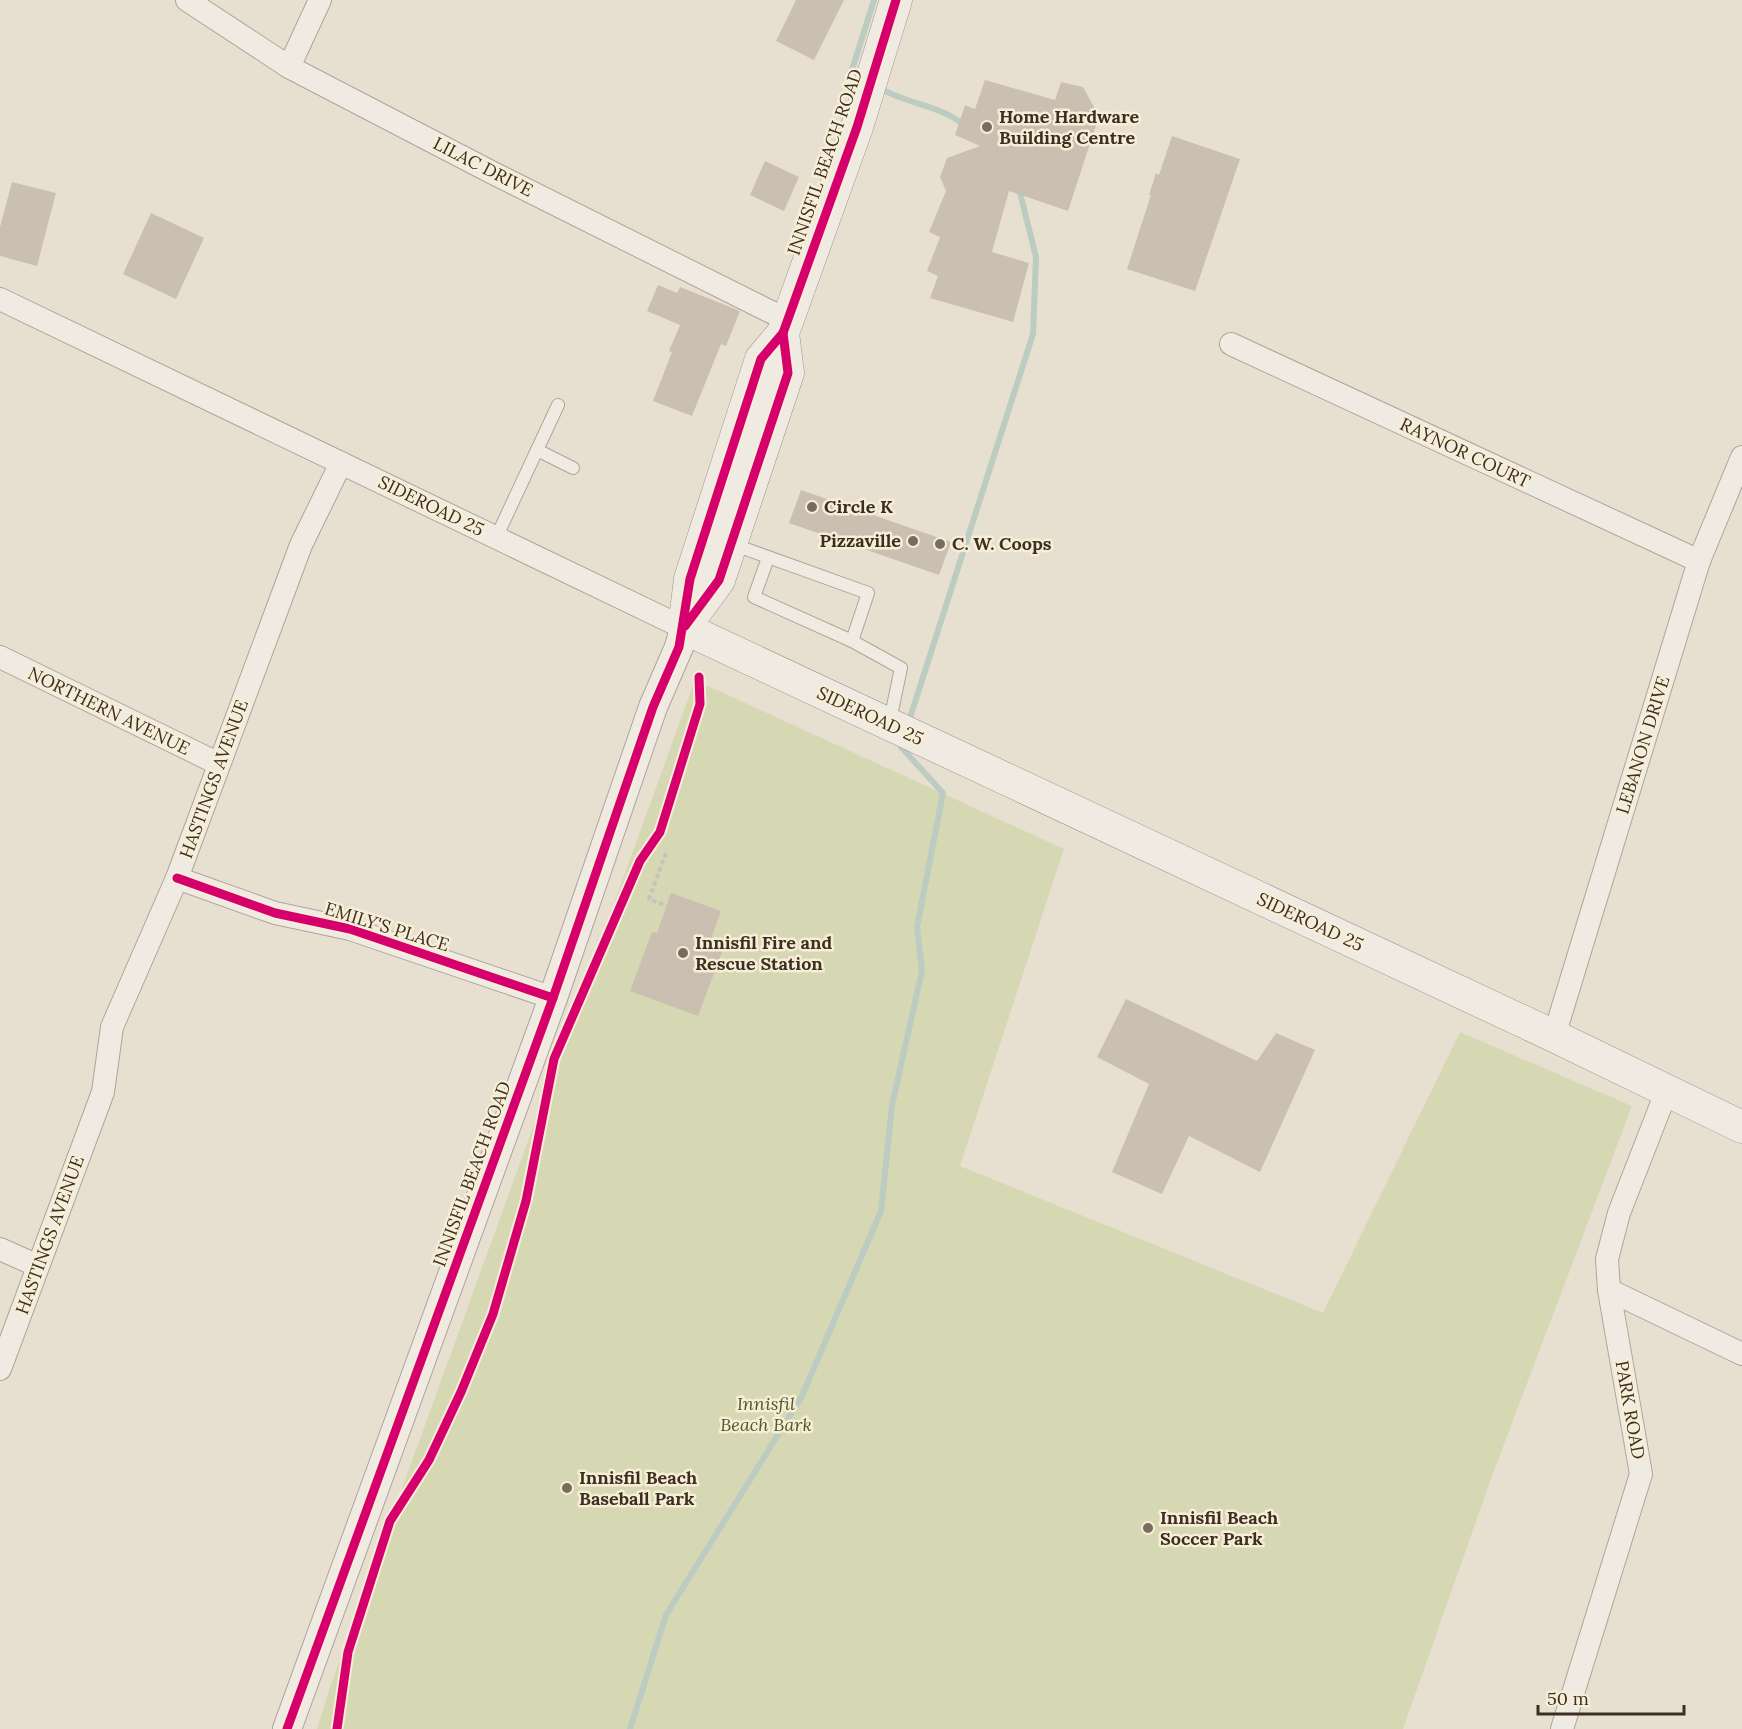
<svg xmlns="http://www.w3.org/2000/svg" width="1742" height="1729" font-family="Lora,serif">
  <rect width="100%" height="100%" fill="#e7e0d1"/>
  <polygon fill="#d6d7b3" points="695,680 1064,849 960,1166 1323,1313 1460,1032 1632,1106 1492,1476 1403,1729 317,1729 329,1690"/>
  <g fill="none" stroke-linecap="round" stroke-linejoin="round">
    <g stroke="#bcccc2" stroke-width="6">
      <polyline points="862,76 852,70 874,0"/>
      <path d="M878,87C905,104 940,105 964,125"/>
      <polyline points="908,724 1033,334 1036,257 1019,189"/>
      <polyline points="630,1729 666,1615 802,1396 881,1211 892,1105 922,971 917,927 943,793 901,747 903,740"/>
    </g>
  </g>
  <g fill="#cbbfb2">
    <polygon points="796,0 844,0 814,60 776,41"/>
    <polygon points="985,80 1055,100 1061,82 1083,87 1099,116 1068,211 1009,191 992,252 1029,263 1013,322 930,298 938,276 927,271 940,237 929,232 946,191 940,177 947,158 980,146 955,135 965,105 975,109"/>
    <polygon points="1172,136 1240,159 1195,291 1127,269 1151,195 1149,195 1156,173 1159,175"/>
    <polygon points="765,161 799,177 784,211 750,195"/>
    <polygon points="12,182 56,193 37,266 0,256 0,227"/>
    <polygon points="151,213 204,238 176,299 123,274"/>
    <polygon points="658,285 677,293 680,287 740,311 726,346 721,344 692,416 653,401 672,352 669,351 680,325 647,311"/>
    <polygon points="801,490 951,542 939,575 789,523"/>
    <polygon points="671,893 721,911 710,942 724,947 698,1016 630,991 652,932 657,933"/>
    <polygon points="1126,999 1257,1061 1276,1033 1315,1050 1260,1172 1189,1136 1162,1194 1112,1172 1149,1084 1097,1057"/>
  </g>
  <g fill="none" stroke-linecap="round" stroke-linejoin="round">
    <defs>
      <g id="service">
        <polyline points="537,450 573,468"/>
        <polyline points="496,538 558,405"/>
        <polyline points="732,544 868,593 852,641 901,668 889,725"/>
        <polyline points="768,558 754,597 852,641"/>
      </g>
      <g id="minor">
        <polyline points="187,0 289,67 491,172 787,320"/>
        <polyline points="289,67 320,0"/>
        <polyline points="0,299 684,628"/>
        <polyline points="1231,344 1699,561"/>
        <polyline points="0,657 219,764"/>
        <polyline points="177,878 275,913 350,929 553,998"/>
        <polyline points="1554,1036 1699,561 1742,457"/>
        <polyline points="0,1249 38,1266"/>
        <polyline points="1609,1290 1742,1354"/>
        <polyline points="0,1369 103,1092 112,1027 177,878 301,545 341,463"/>
        <polyline points="1562,1729 1641,1474 1609,1290 1607,1259 1619,1213 1667,1090"/>
      </g>
      <polyline id="tertiary" points="287,1729 553,998 653,707 679,647 684,628"/>
      <g id="secondary">
        <polyline points="686,625 719,580 788,373 783,333"/>
        <polyline points="684,628 1554,1036 1742,1127"/>
        <polyline points="684,628 690,579 761,359 783,333 857,127 896,0"/>
      </g>
    </defs>
    <use href="#service" stroke="#ada599" stroke-width="14"/>
    <use href="#minor" stroke="#ada599" stroke-width="24"/>
    <use href="#tertiary" stroke="#ada599" stroke-width="30"/>
    <use href="#secondary" stroke="#9c958a" stroke-width="33"/>
    <polyline stroke="#c8c2b9" stroke-width="4" stroke-dasharray="4.5 3" stroke-linecap="butt" points="666,853 649,899 667,906"/>
    <use href="#service" stroke="#efebe3" stroke-width="12"/>
    <use href="#minor" stroke="#efebe3" stroke-width="22"/>
    <use href="#tertiary" stroke="#efebe3" stroke-width="28"/>
    <use href="#secondary" stroke="#efebe3" stroke-width="32"/>
    <defs>
      <g id="cycleway">
        <polyline points="685,626 719,580 788,373 783,333"/>
        <polyline points="177,878 275,913 350,929 553,998"/>
        <polyline points="287,1729 553,998 653,707 679,647 690,579 761,359 783,333 857,127 896,0"/>
        <polyline points="337,1729 348,1652 390,1521 429,1460 461,1392 493,1314 526,1201 554,1059 640,861 660,832 700,704 699,677"/>
      </g>
    </defs>
    <use href="#cycleway" stroke="#f7eed8" stroke-width="13"/>
    <use href="#cycleway" stroke="#d6006c" stroke-width="9"/>
  </g>
  <g fill="#786c5e" stroke="#f7eed8" stroke-width="2">
    <circle cx="987" cy="127" r="6"/>
    <circle cx="812" cy="507" r="6"/>
    <circle cx="913" cy="541" r="6"/>
    <circle cx="940" cy="544" r="6"/>
    <circle cx="683" cy="953" r="6"/>
    <circle cx="567" cy="1488" r="6"/>
    <circle cx="1148" cy="1528" r="6"/>
  </g>
  <g text-anchor="middle" stroke-width="5" stroke-linejoin="round" paint-order="stroke">
    <g font-size="18" font-weight="bold" fill="#3d2e20" stroke="#f7eed8" text-anchor="start">
      <text x="999" y="123">Home Hardware<tspan x="999" dy="21">Building Centre</tspan></text>
      <text x="824" y="513">Circle K</text>
      <text x="901" y="547" text-anchor="end">Pizzaville</text>
      <text x="952" y="550">C. W. Coops</text>
      <text x="695" y="949">Innisfil Fire and<tspan x="695" dy="21">Rescue Station</tspan></text>
      <text x="579" y="1484">Innisfil Beach<tspan x="579" dy="21">Baseball Park</tspan></text>
      <text x="1160" y="1524">Innisfil Beach<tspan x="1160" dy="21">Soccer Park</tspan></text>
    </g>
    <g font-size="18" fill="#3d2e20" stroke="#f7eed8">
      <text transform="translate(825 162) rotate(-71)" y="6">INNISFIL BEACH ROAD</text>
      <text transform="translate(483 167) rotate(27)" y="6">LILAC DRIVE</text>
      <text transform="translate(1465 453) rotate(25)" y="6">RAYNOR COURT</text>
      <text transform="translate(431 506) rotate(26)" y="6">SIDEROAD 25</text>
      <text transform="translate(109 711) rotate(26)" y="6">NORTHERN AVENUE</text>
      <text transform="translate(870 716) rotate(25)" y="6">SIDEROAD 25</text>
      <text transform="translate(1643 745) rotate(-73)" y="6">LEBANON DRIVE</text>
      <text transform="translate(214 779) rotate(-70)" y="6">HASTINGS AVENUE</text>
      <text transform="translate(1310 922) rotate(25)" y="6">SIDEROAD 25</text>
      <text transform="translate(387 927) rotate(17)" y="6">EMILY'S PLACE</text>
      <text transform="translate(472 1174) rotate(-70)" y="6">INNISFIL BEACH ROAD</text>
      <text transform="translate(50 1235) rotate(-70)" y="6">HASTINGS AVENUE</text>
      <text transform="translate(1630 1410) rotate(80)" y="6">PARK ROAD</text>
    </g>
    <g font-size="18" font-style="italic" fill="#4d5a26" stroke="#f7eed8">
      <text x="766" y="1410">Innisfil<tspan x="766" dy="21">Beach Bark</tspan></text>
    </g>
  </g>
  <path d="M1538 1705v9h146v-9" fill="none" stroke="#3d2e20" stroke-width="3"/>
  <text x="1547" y="1705" font-size="18" fill="#3d2e20" stroke="#f7eed8" stroke-width="4.5" paint-order="stroke">50 m</text>
</svg>
